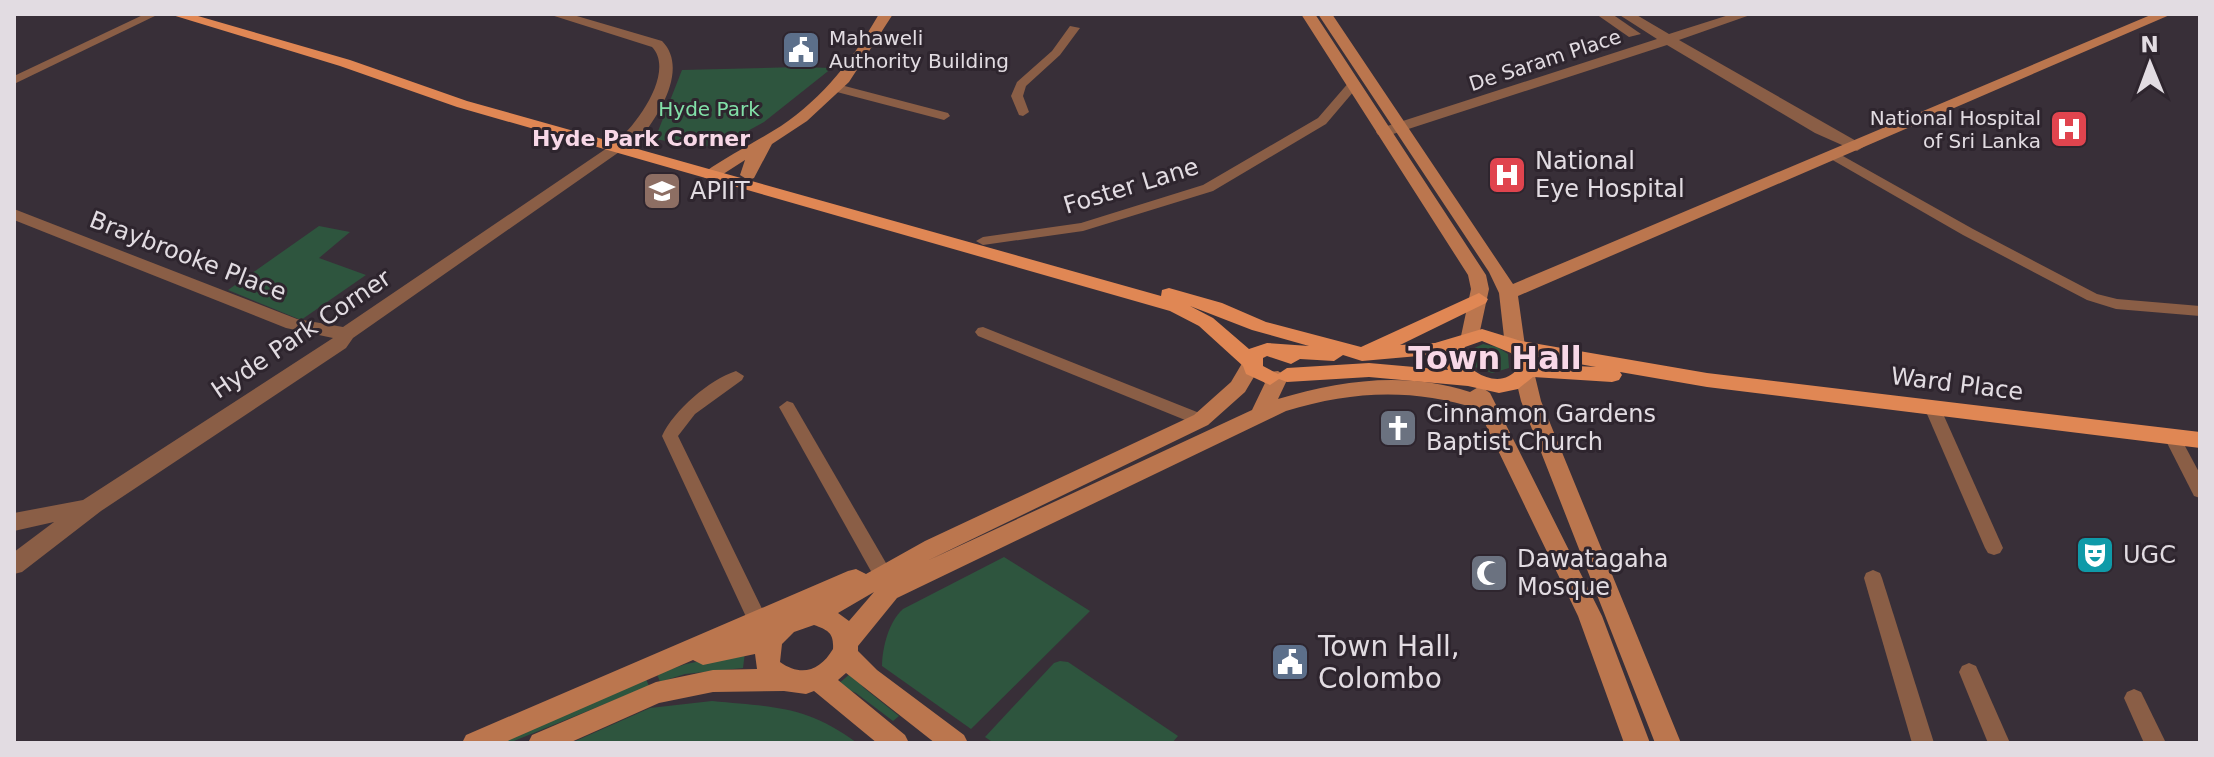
<svg xmlns="http://www.w3.org/2000/svg" width="2214" height="757" font-family="'DejaVu Sans',sans-serif">
  <rect width="100%" height="100%" fill="#382f38"/>
  <g fill="#2e553e">
    <polygon points="798,67 832,68 764,122 724,144 701,147 655,139 682,70"/>
    <polygon points="319,226 350,232 319,258 366,275 301,320 228,290"/>
    <polygon points="1483,344 1497,347 1508,354 1509,368 1492,373 1472,366 1468,351"/>
    <path d="M1004,557L1090,611L971,729L882,666C882,648 889,621 903,609Z"/>
    <polygon points="745,652 743,668 685,674 660,682 657,674 686,664"/>
    <polygon points="1060,661 1068,662 1178,736 1172,743 994,743 985,737 1054,663"/>
    <polygon points="851,673 864,688 899,716 893,721 856,693 837,685"/>
    <polygon points="646,679 649,686 509,743 496,743"/>
    <path d="M712,701C772,707 806,705 857,743H571L650,708Z"/>
  </g>
  <g fill="none" stroke-linecap="round" stroke-linejoin="round">
    <g fill="#8a5e46" fill-rule="evenodd">
      <polygon points="145,14 159,14 14,84 14,76"/>
      <polygon points="1070,26 1080,28 1060,55 1026,86 1023,96 1029,112 1023,116 1019,115 1011,96 1017,82 1052,51"/>
      <polygon points="1354,80 1360,84 1326,124 1213,191 1083,231 983,245 976,241 983,237 1081,223 1203,185 1318,118 1350,81"/>
      <polygon points="837,84 948,113 950,116 944,120 833,91 833,85"/>
      <polygon points="1834,151 1973,229 2097,294 2117,299 2200,306 2200,316 2116,309 2087,300 1963,235 1829,158 1829,152"/>
      <polygon points="983,327 1207,416 1209,420 1201,426 1195,424 978,336 975,332 978,328"/>
      <path d="M736,371L744,376L742,380L695,414L678,436L768,621L765,627L758,629L751,627L748,621L662,436C674,410 709,380 736,371Z"/>
      <polygon points="787,401 793,403 886,563 888,568 886,573 879,575 872,573 779,407"/>
      <polygon points="1932,401 1940,407 2003,548 2000,553 1994,555 1988,553 1985,548 1924,407"/>
      <polygon points="2172,431 2178,433 2200,474 2200,498 2194,496 2164,437 2166,433"/>
      <polygon points="1873,570 1880,573 1882,578 1934,743 1912,743 1864,578 1866,573"/>
      <polygon points="1969,663 1976,666 2010,743 1988,743 1959,672 1962,666"/>
      <polygon points="2134,689 2141,692 2166,743 2144,743 2124,698 2127,692"/>
    </g>
    <g fill="#8a5e46" fill-rule="evenodd">
      <path d="M548,14H570L662,41C688,67 661,112 642,136L353,338L346,348L101,511L22,572L14,574V552L54,522L14,531V513L83,500L333,338L286,328L14,220V209L297,319L343,327L613,144C635,128 676,72 652,47Z"/>
      <polygon points="1596,14 1612,14 1641,34 1629,37"/>
      <polygon points="1618,14 1635,14 1669,34 1732,14 1753,14 1679,40 1865,146 1857,151 1851,149 1815,133 1667,45 1390,135 1378,135 1376,132 1378,129 1657,39"/>
    </g>
    <g fill="#bb764e" fill-rule="evenodd">
      <path d="M879,14H893L849,82L807,121L772,144L754,178L748,180L740,175L745,160L717,178H705L703,175L705,172C729,155 756,142 781,126C824,97 853,59 879,14Z"/>
      <polygon points="1301,14 1315,14 1486,275 1489,289 1478,340 1464,340 1461,336 1471,289 1468,275"/>
      <polygon points="1318,14 1332,14 1513,284 2153,14 2172,14 1518,296 1525,346 1515,352 1505,346 1499,293 1489,272"/>
      <path d="M1251,358L1261,365L1245,392L1208,425L929,560L1252,410L1265,383L1260,378L1263,373L1278,371L1288,378L1278,399C1342,380 1405,371 1470,392L1480,386L1490,393L1602,616L1650,743H1624L1578,616L1478,409C1412,388 1352,391 1286,411L897,598L858,646V651L877,670L964,735L968,743H935L846,673L838,680L905,735L909,743H877L814,691L806,694L784,691L713,692L659,703L569,743H528L532,735L656,682L713,670L757,669L755,654L703,665L693,660L503,743H462L466,735L848,571L856,569L866,574L925,541L1194,415L1231,382L1244,360ZM874,592L849,621L838,613ZM814,625C828,630 834,633 833,649C820,671 801,677 780,662L782,644L794,632Z"/>
      <polygon points="1525,369 1535,376 1541,401 1681,743 1655,743 1521,401 1515,376"/>
    </g>
    <path fill="#e08754" fill-rule="evenodd" d="M169,14H191L350,60L467,101L1161,296L1162,290L1169,288L1222,303L1266,322L1361,347L1479,293L1488,299L1486,303L1400,345L1435,343L1482,329L1521,341L1707,373L2200,432V448L1707,387L1620,372L1622,375L1619,380L1612,382L1533,377L1518,389L1499,393L1468,386L1369,377L1287,382L1279,379L1270,385L1246,374L1243,366L1199,326L1170,311L457,107L340,66ZM1190,306L1252,330L1309,346L1267,343L1249,349L1213,318ZM1482,341L1511,353L1518,368C1502,390 1472,375 1460,356L1465,347ZM1441,354L1448,370L1369,363L1287,368L1278,374L1263,366V358L1267,356L1291,364L1300,359L1334,361L1343,355L1362,361ZM1534,356L1596,367L1537,364Z"/>
  </g>
  <defs>
    <symbol id="civic-square" viewBox="-11 -11 22 22"><rect x="-9" y="-9" width="18" height="18" rx="4" fill="#5c6f8a" stroke="#2e252e"/><path d="M-.6-6.5H3V-4.5H.6V-3L4-1V1h2V6H-6V1h2V-1L-.6-3ZM-1.2 2.5V6h2.4V2.5Z" fill="#fff"/></symbol>
    <symbol id="hospital-square" viewBox="-11 -11 22 22"><rect x="-9" y="-9" width="18" height="18" rx="4" fill="#e0444e" stroke="#2e252e"/><path d="M-5-5h3v3.5h4V-5h3V5h-3V1.5h-4V5h-3Z" fill="#fff"/></symbol>
    <symbol id="university-square" viewBox="-11 -11 22 22"><rect x="-9" y="-9" width="18" height="18" rx="4" fill="#8d6e63" stroke="#2e252e"/><path d="M0-5L7-2L0 1L-7-2ZM-4 1L0 2.5L4 1V4Q0 6-4 4Z" fill="#fff"/></symbol>
    <symbol id="church-square" viewBox="-11 -11 22 22"><rect x="-9" y="-9" width="18" height="18" rx="4" fill="#6b7280" stroke="#2e252e"/><path d="M-1.2-6h2.4v3.5h3.3v2.4h-3.3V6h-2.4V-.1h-3.3v-2.4h3.3Z" fill="#fff"/></symbol>
    <symbol id="theatre-square" viewBox="-11 -11 22 22"><rect x="-9" y="-9" width="18" height="18" rx="4" fill="#0f9aa8" stroke="#2e252e"/><path d="M-5-5.5Q0-4 5-5.5V0Q5 5 0 6Q-5 5-5 0ZM-3.3-2.5H-1v1.5H-3.3ZM1-2.5H3.3v1.5H1ZM-2.8 1Q0 5.5 2.8 1Z" fill="#fff"/></symbol>
    <symbol id="mosque-square" viewBox="-11 -11 22 22"><rect x="-9" y="-9" width="18" height="18" rx="4" fill="#6b7280" stroke="#2e252e"/><path d="M3.5-4.9A6 6 0 1 0 3.5 4.9A5 5 0 1 1 3.5-4.9Z" fill="#fff"/></symbol>
  </defs>
  <g fill-rule="evenodd">
    <use href="#civic-square" x="779" y="28" width="44" height="44"/>
    <use href="#hospital-square" x="2047" y="107" width="44" height="44"/>
    <use href="#hospital-square" x="1485" y="153" width="44" height="44"/>
    <use href="#university-square" x="640" y="169" width="44" height="44"/>
    <use href="#church-square" x="1376" y="406" width="44" height="44"/>
    <use href="#theatre-square" x="2073" y="533" width="44" height="44"/>
    <use href="#mosque-square" x="1467" y="551" width="44" height="44"/>
    <use href="#civic-square" x="1268" y="640" width="44" height="44"/>
  </g>
  <g text-anchor="middle" stroke-width="6" stroke-linejoin="round" paint-order="stroke">
    <g font-size="20" fill="#e2dce2" stroke="#2e252e" text-anchor="start">
      <text x="829" y="45">Mahaweli<tspan x="829" dy="23">Authority Building</tspan></text>
      <text x="2041" y="125" text-anchor="end">National Hospital<tspan x="2041" dy="23">of Sri Lanka</tspan></text>
    </g>
    <g font-size="20" fill="#e2dce2" stroke="#2e252e">
      <text transform="translate(1545 60) rotate(-18)" y="7">De Saram Place</text>
    </g>
    <g font-size="20" fill="#82e0a8" stroke="#2e252e">
      <text x="709" y="116">Hyde Park</text>
    </g>
    <g font-size="22" font-weight="bold" fill="#f8d8e7" stroke="#2e252e">
      <text x="641" y="146">Hyde Park Corner</text>
    </g>
    <g font-size="24" fill="#e2dce2" stroke="#2e252e" text-anchor="start">
      <text x="1535" y="169">National<tspan x="1535" dy="28">Eye Hospital</tspan></text>
      <text x="690" y="199">APIIT</text>
      <text x="1426" y="422">Cinnamon Gardens<tspan x="1426" dy="28">Baptist Church</tspan></text>
      <text x="2123" y="563">UGC</text>
      <text x="1517" y="567">Dawatagaha<tspan x="1517" dy="28">Mosque</tspan></text>
    </g>
    <g font-size="24" fill="#e2dce2" stroke="#2e252e">
      <text transform="translate(1131 186) rotate(-17)" y="8">Foster Lane</text>
      <text transform="translate(188 256) rotate(21)" y="8">Braybrooke Place</text>
      <text transform="translate(301 334) rotate(-34)" y="8">Hyde Park Corner</text>
      <text transform="translate(1957 384) rotate(7)" y="8">Ward Place</text>
    </g>
    <g font-size="28" fill="#e2dce2" stroke="#2e252e" text-anchor="start">
      <text x="1318" y="656">Town Hall,<tspan x="1318" dy="32">Colombo</tspan></text>
    </g>
    <g font-size="32" font-weight="bold" fill="#f8d8e7" stroke="#2e252e">
      <text x="1495" y="369">Town Hall</text>
    </g>
  </g>
  <rect width="2214" height="757" fill="none" stroke="#e2dce2" stroke-width="32"/>
  <g transform="translate(2150 64) rotate(359)" stroke="#2e252e" stroke-width="6" paint-order="stroke">
  <path d="M0-6L14 30L0 20L-14 30Z" fill="#e2dce2"/>
  <text y="-12" font-size="22" font-weight="bold" text-anchor="middle" fill="#e2dce2">N</text>
  </g>
</svg>
